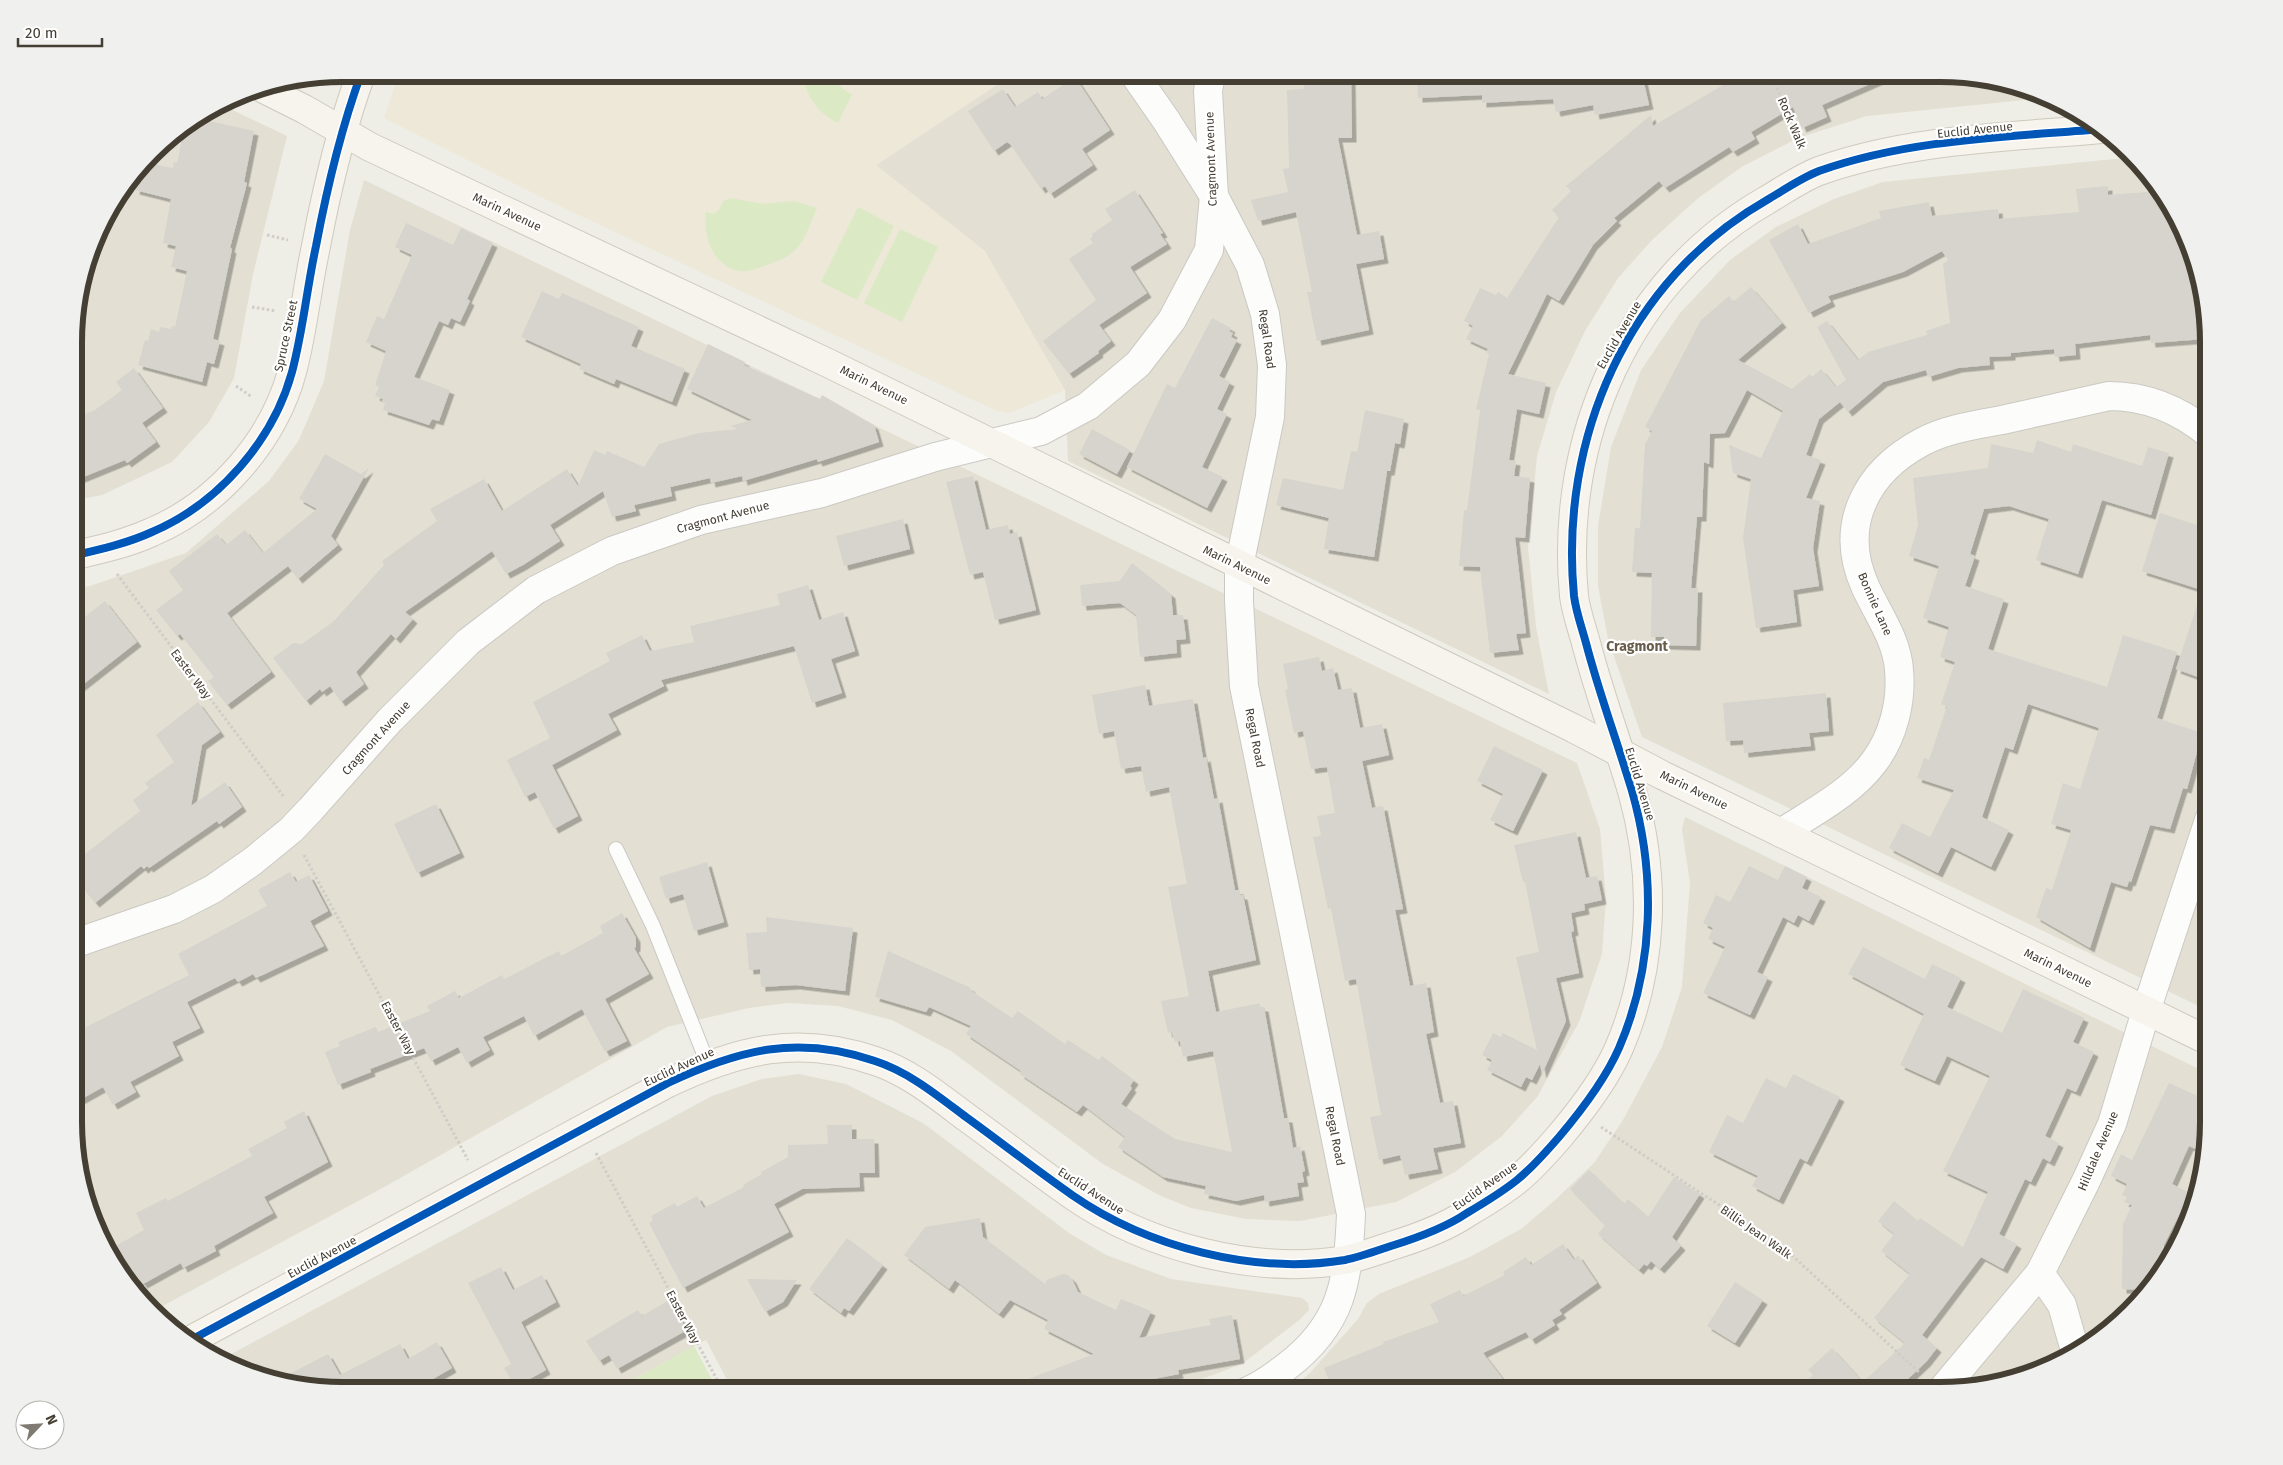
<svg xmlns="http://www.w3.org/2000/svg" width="2283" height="1465" font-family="'Fira Sans',sans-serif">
  <defs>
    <filter id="shadow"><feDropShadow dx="4.5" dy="4.5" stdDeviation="0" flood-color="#0004"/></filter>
  </defs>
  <rect width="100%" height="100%" fill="#eeede6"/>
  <g fill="#e3dfd3">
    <polygon points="1013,74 1941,74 2010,83 2043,98 1867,116 1798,138 1743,166 1697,199 1652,240 1618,278 1585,331 1556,392 1537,456 1528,547 1536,627 1549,694 1068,461 1065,390 876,165"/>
    <polygon points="222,105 287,136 253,274 234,378 209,422 172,462 102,495 76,500 76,308 102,223 165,141"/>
    <polygon points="2134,157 2173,208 2200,273 2209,325 2209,1011 1642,737 1608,639 1598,586 1598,526 1611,447 1641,370 1680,313 1730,260 1776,227 1834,199 1883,182"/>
    <polygon points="364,180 1577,763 1600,829 1606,899 1602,954 1579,1022 1537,1097 1502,1136 1455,1172 1396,1202 1300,1221 1246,1219 1191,1208 1161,1196 1103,1164 951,1051 892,1020 838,1006 788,1003 749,1008 667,1027 386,1186 157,1309 119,1272 88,1209 76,1157 76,588 90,586 186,553 269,481 299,440 324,381 350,230"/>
    <polygon points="1685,817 2209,1074 2209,1140 2195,1209 2164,1272 2130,1313 2075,1355 2010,1382 1958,1391 1288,1391 1310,1373 1358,1319 1367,1303 1379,1294 1470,1257 1521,1229 1554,1201 1594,1163 1623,1120 1662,1047 1682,987 1690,883 1682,829"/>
    <polygon points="799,1074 846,1084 923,1123 1069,1233 1106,1255 1171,1279 1302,1298 1308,1303 1309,1310 1298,1321 1242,1364 1170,1391 733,1391 706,1340 612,1391 342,1391 273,1382 222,1359 712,1096 762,1079"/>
  </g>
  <polygon fill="#ede8d8" points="399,74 1013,74 876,165 985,251 1065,390 1009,413 997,411 549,201 384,118"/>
  <g fill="#dbeac5">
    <path d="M804,74C814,74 825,73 834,80C843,87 839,88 852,94L838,123C819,113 804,96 804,74Z"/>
    <path d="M731,198L763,204L794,201L817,208C810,223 805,242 793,252C788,257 779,260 772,263C761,267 747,274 735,270C711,262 703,234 706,212L714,214L719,210L723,201Z"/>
    <polygon points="858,207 894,226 857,300 821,282"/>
    <polygon points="900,229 938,247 902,322 864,303"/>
    <polygon points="694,1346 718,1391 612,1391"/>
  </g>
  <g fill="#d6d4cd" filter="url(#shadow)">
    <polygon points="1304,74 1351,74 1352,138 1338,138 1357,235 1379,231 1384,259 1356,264 1369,330 1317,341 1307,292 1312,292 1296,212 1258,221 1251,200 1288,192 1283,169 1289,168 1287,90 1304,89"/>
    <polygon points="1417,74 1642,74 1649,105 1595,115 1593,105 1556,112 1553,99 1482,103 1482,95 1418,98"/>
    <polygon points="1742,74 1893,74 1822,105 1827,117 1802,128 1793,107 1751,132 1755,139 1733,152 1729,147 1665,188 1659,181 1614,218 1617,221 1593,245 1559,301 1547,294 1508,374 1546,383 1539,414 1517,409 1509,460 1516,461 1514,476 1530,478 1525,538 1515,537 1526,633 1516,634 1519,650 1490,653 1480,567 1459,566 1464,510 1467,510 1480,410 1476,409 1489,354 1486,352 1488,349 1466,339 1473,326 1464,321 1480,288 1496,295 1498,292 1507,298 1559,217 1552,210 1571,191 1566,186 1651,115 1653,126"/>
    <polygon points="1075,77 1110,130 1082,149 1093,165 1050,194 1045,186 1041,189 1010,144 1007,142 994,151 968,111 1003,89 1015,107 1038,92 1042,99"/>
    <polygon points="200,119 254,131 244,182 247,183 230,248 232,249 213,339 220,341 214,364 207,362 202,382 138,365 145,340 148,341 151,329 159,332 160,327 171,329 172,326 175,327 187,271 171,267 176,246 163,243 171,199 135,190 139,174 148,163 173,168 174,162 177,163 184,129"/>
    <polygon points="2108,186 2108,195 2160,191 2173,208 2200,273 2205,339 2151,343 2150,335 2075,344 2076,355 2055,357 2054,349 2011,353 2011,356 1989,357 1990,365 1958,368 1928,377 1926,370 1883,382 1848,412 1840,402 1819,419 1806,455 1821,460 1806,498 1820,501 1813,548 1819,586 1793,590 1797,622 1756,628 1743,538 1751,479 1733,473 1729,445 1761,458 1783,411 1747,390 1725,433 1710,434 1709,464 1704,462 1702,517 1697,517 1691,588 1698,588 1696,646 1664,645 1664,637 1651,637 1652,573 1632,572 1635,528 1640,528 1645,444 1652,431 1645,427 1701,320 1729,296 1733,302 1751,287 1782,323 1738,360 1792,389 1810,374 1812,377 1821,369 1836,387 1846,380 1817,327 1827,321 1858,360 1868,352 1927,335 1926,331 1950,323 1943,264 1948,260 1942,251 1903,272 1828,296 1831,302 1809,313 1769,240 1798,224 1808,244 1881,218 1879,211 1929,202 1932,216 1998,209 1999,219 2079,212 2076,189"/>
    <polygon points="1135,190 1163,233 1160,234 1167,244 1130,267 1147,293 1099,325 1111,341 1098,351 1099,353 1069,374 1043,341 1096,300 1069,259 1093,243 1090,239 1093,236 1092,234 1112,220 1105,209"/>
    <polygon points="406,223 453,245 461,228 493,243 467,299 470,301 460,322 451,318 448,325 439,321 414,377 450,390 439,421 432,419 429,425 383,410 385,403 382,402 383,399 375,396 379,387 375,385 386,351 366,342 377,316 384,319 412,255 395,247"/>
    <polygon points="542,291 559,299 562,293 639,327 631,346 685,369 672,402 616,379 614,384 579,369 581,364 521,337"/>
    <polygon points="1212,318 1231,328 1229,331 1233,333 1231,337 1237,340 1219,376 1230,382 1217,409 1227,414 1202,467 1223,477 1207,508 1127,467 1167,384 1175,388"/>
    <polygon points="708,344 745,362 744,365 820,399 822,395 874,425 879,442 818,462 817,459 743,481 742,476 711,483 710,478 670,487 672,496 634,505 636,511 612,517 603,491 550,525 560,541 523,565 506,574 492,551 405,612 413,619 396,639 391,634 356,672 364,684 341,702 330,686 322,692 320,689 306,701 273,658 293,643 302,644 334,621 384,565 382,561 437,521 430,509 484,479 502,511 567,469 578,486 594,450 605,455 607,451 644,467 659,444 699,433 738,429 730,426 752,420 687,389"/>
    <polygon points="134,368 163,408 142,423 156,442 127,463 125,460 76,480 76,418 95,410 122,390 116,382"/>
    <polygon points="1365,410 1404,419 1400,444 1395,443 1390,471 1387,471 1374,557 1324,549 1329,518 1276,505 1283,478 1343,490 1351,451 1357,452"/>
    <polygon points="1092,429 1130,450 1117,474 1079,454"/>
    <polygon points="2037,440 2071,452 2073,444 2142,466 2148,447 2169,453 2151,515 2102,500 2078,574 2036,560 2049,519 2009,506 1984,509 1970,554 1975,556 1965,586 2004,599 1988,649 2107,687 2123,635 2177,652 2157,718 2202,733 2187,789 2183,788 2170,829 2150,825 2131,882 2129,881 2127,887 2111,882 2090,948 2036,917 2046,888 2052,890 2071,830 2051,824 2063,783 2080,789 2099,728 2028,704 2013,750 2005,747 1982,817 2009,830 1991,867 1951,847 1938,873 1889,848 1902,823 1930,837 1954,790 1917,778 1924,758 1929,760 1947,706 1941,704 1955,662 1940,657 1949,627 1923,618 1939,566 1909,556 1918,525 1913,478 1988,468 1991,444 2033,453"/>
    <polygon points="325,454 361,474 369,468 331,536 338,545 298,579 288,566 227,613 271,672 227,705 208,681 214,677 180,634 177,636 156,610 183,590 169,571 217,534 226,545 245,530 263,553 317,509 299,499"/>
    <polygon points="973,476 986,530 1008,525 1010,534 1017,532 1036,610 995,620 983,572 970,575 946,482"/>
    <polygon points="2160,513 2209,529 2209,681 2176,669 2202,590 2142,571"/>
    <polygon points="903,519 910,549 844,566 836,536"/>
    <polygon points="1132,563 1171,594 1173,615 1183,615 1186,639 1176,640 1177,653 1140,657 1136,615 1120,603 1082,606 1080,585 1120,581"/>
    <polygon points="808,585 819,620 843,612 855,651 831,659 842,693 812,703 794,646 661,680 664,686 608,714 617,730 552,765 578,816 554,829 535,792 525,797 507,760 550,738 533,702 610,661 606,653 642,635 650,651 694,642 690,626 780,605 777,594"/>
    <polygon points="105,601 137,642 76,690 76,624"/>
    <polygon points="1319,657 1322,671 1333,668 1338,690 1352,688 1360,728 1382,724 1389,755 1362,761 1372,808 1383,806 1403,909 1395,910 1410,986 1426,983 1434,1032 1426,1034 1440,1103 1453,1101 1461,1143 1433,1148 1438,1169 1405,1175 1400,1155 1379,1160 1370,1117 1381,1115 1356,979 1345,981 1331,908 1328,909 1313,837 1321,836 1317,816 1335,813 1327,767 1311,769 1303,731 1294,733 1285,690 1288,689 1283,664"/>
    <polygon points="1145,685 1149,706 1193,699 1203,758 1206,757 1214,799 1218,798 1235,890 1239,890 1240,895 1243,895 1256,960 1208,971 1216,1012 1260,1003 1260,1007 1264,1007 1284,1118 1288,1118 1293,1148 1300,1146 1305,1171 1302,1172 1304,1182 1297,1183 1299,1196 1265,1202 1264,1195 1236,1201 1204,1194 1206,1186 1163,1177 1118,1147 1125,1137 1083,1105 1077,1112 1020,1074 1021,1071 966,1034 971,1026 929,1007 926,1012 875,997 888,951 971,988 970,990 1012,1018 1018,1011 1065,1044 1068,1040 1099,1060 1102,1056 1134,1080 1130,1086 1132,1088 1121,1104 1175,1139 1232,1152 1213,1051 1183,1057 1180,1041 1175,1042 1172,1032 1168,1033 1161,1001 1189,996 1168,887 1187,884 1169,787 1146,792 1141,766 1121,769 1114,731 1099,734 1092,695"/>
    <polygon points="1826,693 1829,731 1809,733 1811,746 1744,753 1743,740 1726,741 1723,703"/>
    <polygon points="198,702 220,732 202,745 191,806 225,782 242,807 219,824 217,821 149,868 147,866 144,869 141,866 95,903 76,879 76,861 140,811 133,800 149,788 145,783 174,762 156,735"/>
    <polygon points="1494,746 1543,770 1513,831 1490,820 1503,794 1477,781"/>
    <polygon points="436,804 460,853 417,873 394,824"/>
    <polygon points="1576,832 1586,878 1597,876 1602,900 1584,904 1585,910 1571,913 1574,931 1571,932 1579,973 1556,978 1566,1021 1542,1074 1540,1064 1532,1080 1526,1077 1521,1087 1487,1070 1492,1060 1482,1055 1493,1033 1501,1037 1503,1033 1537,1050 1516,957 1539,952 1525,882 1523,882 1514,845"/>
    <polygon points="707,862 724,922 694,931 683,894 666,899 659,877"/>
    <polygon points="1749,866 1778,880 1785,866 1807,877 1802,888 1821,897 1809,921 1798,915 1794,923 1783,917 1757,972 1768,977 1750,1015 1703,993 1725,947 1708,939 1713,928 1703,923 1716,895 1730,902"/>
    <polygon points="290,872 296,882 309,875 328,911 310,921 324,946 256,978 253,974 238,982 235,978 187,1002 200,1028 172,1042 179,1056 130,1082 136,1092 113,1105 103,1087 76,1102 76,1032 189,975 178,954 267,906 258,890"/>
    <polygon points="622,913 636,938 636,947 634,948 649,974 605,999 627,1041 605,1052 582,1009 534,1036 524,1016 483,1037 490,1050 467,1063 458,1047 431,1061 424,1048 370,1069 371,1072 338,1085 325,1052 340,1046 338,1042 376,1027 378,1032 430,1011 427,1006 455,991 459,998 502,975 504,979 514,974 559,951 561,956 603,933 600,926"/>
    <polygon points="766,917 853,928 845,991 796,985 761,987 760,969 749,970 746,933 767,932"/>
    <polygon points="1863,947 1925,979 1932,964 1961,978 1947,1007 2002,1033 2023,989 2084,1018 2073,1042 2094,1052 2076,1092 2067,1088 2045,1136 2059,1143 2050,1162 2043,1158 2031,1182 2025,1179 1999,1234 2017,1244 2003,1269 1981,1257 1922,1335 1937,1348 1926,1362 1895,1391 1796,1391 1813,1375 1808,1370 1832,1348 1863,1382 1905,1343 1874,1318 1910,1274 1881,1251 1894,1234 1878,1221 1894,1201 1918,1221 1920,1218 1963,1247 1988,1192 1943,1171 1990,1076 1947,1056 1935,1081 1900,1065 1924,1014 1848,974"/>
    <polygon points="1793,1074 1840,1097 1807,1162 1800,1158 1779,1200 1752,1186 1758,1176 1709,1152 1727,1115 1743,1123 1766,1078 1786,1088"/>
    <polygon points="2169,1083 2209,1101 2209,1126 2198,1150 2189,1146 2172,1184 2190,1193 2164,1245 2164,1272 2149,1290 2122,1289 2123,1224 2132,1205 2124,1202 2127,1197 2122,1195 2127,1184 2111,1176 2121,1154 2132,1160"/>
    <polygon points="304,1111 328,1162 264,1197 273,1213 214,1246 216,1251 183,1268 181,1263 143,1284 140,1280 132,1285 119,1272 108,1250 144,1230 136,1213 166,1198 168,1201 252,1156 248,1149 287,1128 284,1122"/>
    <polygon points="827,1125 852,1125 852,1139 874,1139 875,1173 859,1173 860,1187 802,1189 774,1204 789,1232 683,1288 649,1223 653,1220 651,1216 675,1203 677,1207 697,1196 704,1208 744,1187 743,1185 762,1174 761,1172 788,1157 788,1145 828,1144"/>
    <polygon points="1589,1170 1624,1204 1628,1199 1648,1217 1674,1177 1700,1194 1672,1237 1681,1246 1660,1269 1651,1261 1647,1266 1644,1264 1639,1270 1598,1234 1605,1225 1570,1189"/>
    <polygon points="980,1218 983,1237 1045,1284 1047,1280 1062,1274 1068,1275 1072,1279 1078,1292 1116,1310 1121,1299 1151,1311 1139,1338 1211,1325 1209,1319 1232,1315 1240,1359 1178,1370 1179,1374 1133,1383 1133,1381 1105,1391 1003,1391 1002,1389 1094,1354 1044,1329 1048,1320 1010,1300 999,1314 955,1280 949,1289 904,1255 925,1227"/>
    <polygon points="847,1238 883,1265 849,1311 844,1308 841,1313 809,1289"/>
    <polygon points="1563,1244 1574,1260 1578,1255 1597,1283 1559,1310 1562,1314 1552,1320 1555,1325 1531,1340 1526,1332 1483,1353 1512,1391 1333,1391 1324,1368 1384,1344 1383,1342 1439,1322 1430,1304 1460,1290 1463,1296 1505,1275 1503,1272 1526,1257 1531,1265"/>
    <polygon points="501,1267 513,1290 542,1275 556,1302 521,1322 546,1370 515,1387 504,1368 511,1364 468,1283"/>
    <polygon points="747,1279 797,1280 783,1302 765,1312"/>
    <polygon points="1735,1282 1763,1300 1735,1343 1707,1326"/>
    <polygon points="669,1300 687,1330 617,1369 609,1355 599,1361 586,1341 638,1310 642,1316"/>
    <polygon points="437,1342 452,1368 412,1391 342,1391 274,1382 328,1354 340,1375 400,1344 408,1359"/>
  </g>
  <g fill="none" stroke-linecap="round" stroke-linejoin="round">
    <defs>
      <polyline id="lane" points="616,849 653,926 708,1064"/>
      <g id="street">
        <path d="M1134,74L1166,120L1214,196L1250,265L1265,314L1272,365L1270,417L1239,566V601L1244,686L1351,1214C1348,1281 1343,1324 1286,1367C1274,1376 1263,1385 1248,1391"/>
        <path d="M1781,833C1813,812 1851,793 1874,762C1893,737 1902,702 1899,670C1897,639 1877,613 1865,586C1838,525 1866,472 1922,442C1946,429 1975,425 2002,420C2038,412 2073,404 2109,396C2147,396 2180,410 2209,434"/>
        <polyline points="76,943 174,909 213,889 253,861 291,830 311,809 390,720 468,642 536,590 612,551 701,520 822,493 935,457 1041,431 1088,406 1138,364 1172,320 1209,250 1214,196 1208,91 1211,74"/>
        <polyline points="2040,1273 2062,1305 2076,1354"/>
        <polyline points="1941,1391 2040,1273 2086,1181 2112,1124 2146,1011 2209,820"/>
      </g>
      <g id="secondary">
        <polyline points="264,89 304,109 370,147 828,363 1573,728 1662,775 2209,1041"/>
        <path d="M76,555C102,549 128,543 152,532C218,504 273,441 292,372C303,331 307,287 316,246C327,188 341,129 361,74"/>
        <path d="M189,1341L668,1083C738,1050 798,1034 875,1061C909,1072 938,1096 966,1117C1002,1143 1036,1170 1072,1195C1147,1247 1254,1275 1345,1260C1360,1257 1376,1251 1391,1246C1417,1238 1445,1228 1467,1213C1484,1203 1502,1192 1517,1180C1532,1168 1546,1152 1559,1137C1581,1111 1605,1080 1619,1048C1654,967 1656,875 1632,791C1617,741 1599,693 1586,643C1582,628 1576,612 1574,596C1559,439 1627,280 1767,200C1784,190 1801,178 1819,171C1909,139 2008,137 2102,129"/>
      </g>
    </defs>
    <use href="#lane" stroke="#cbc9c3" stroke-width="16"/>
    <use href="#street" stroke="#cbc9c3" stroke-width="30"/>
    <use href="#secondary" stroke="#cecabd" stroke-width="30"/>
    <g stroke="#d0cdc9" stroke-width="3" stroke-dasharray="2.5 2.5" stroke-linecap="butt">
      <polyline points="1771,74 1803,149"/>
      <polyline points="267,235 288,240"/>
      <polyline points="252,307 276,311"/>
      <polyline points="236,386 252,397"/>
      <polyline points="117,574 284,797"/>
      <polyline points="304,855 468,1160"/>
      <polyline points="1601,1127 1784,1248 1920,1373"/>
      <polyline points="596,1153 723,1391"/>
    </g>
    <use href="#lane" stroke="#fcfcfb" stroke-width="14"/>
    <use href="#street" stroke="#fcfcfb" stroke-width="28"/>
    <use href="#secondary" stroke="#f6f4ed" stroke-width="28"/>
    <defs>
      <g id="cycleway">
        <path d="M76,555C102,549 128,543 152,532C218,504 273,441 292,372C303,331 307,287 316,246C327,188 341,129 361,74"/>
        <path d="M189,1341L668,1083C738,1050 798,1034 875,1061C909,1072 938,1096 966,1117C1002,1143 1036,1170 1072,1195C1147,1247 1254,1275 1345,1260C1360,1257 1376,1251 1391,1246C1417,1238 1445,1228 1467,1213C1484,1203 1502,1192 1517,1180C1532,1168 1546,1152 1559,1137C1581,1111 1605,1080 1619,1048C1654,967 1656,875 1632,791C1617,741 1599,693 1586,643C1582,628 1576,612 1574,596C1559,439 1627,280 1767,200C1784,190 1801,178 1819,171C1909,139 2008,137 2102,129"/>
      </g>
    </defs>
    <use href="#cycleway" stroke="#fff" stroke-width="11"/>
    <use href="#cycleway" stroke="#0057b8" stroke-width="8"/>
  </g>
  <g text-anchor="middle" stroke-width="4.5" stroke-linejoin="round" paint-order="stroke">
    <g font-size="12" fill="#443e33" stroke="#fff">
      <text transform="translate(1792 123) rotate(67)" y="4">Rock Walk</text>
      <text transform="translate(1975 130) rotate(-6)" y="4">Euclid Avenue</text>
      <text transform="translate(1211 159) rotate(-92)" y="4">Cragmont Avenue</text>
      <text transform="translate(507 212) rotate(25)" y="4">Marin Avenue</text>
      <text transform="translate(1619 335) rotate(-60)" y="4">Euclid Avenue</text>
      <text transform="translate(286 336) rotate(-78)" y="4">Spruce Street</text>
      <text transform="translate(1267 339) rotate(82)" y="4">Regal Road</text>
      <text transform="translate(874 385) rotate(26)" y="4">Marin Avenue</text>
      <text transform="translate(723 517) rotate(-15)" y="4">Cragmont Avenue</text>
      <text transform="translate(1237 565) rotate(26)" y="4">Marin Avenue</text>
      <text transform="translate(1875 604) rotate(66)" y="4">Bonnie Lane</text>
      <text transform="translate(191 674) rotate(53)" y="4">Easter Way</text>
      <text transform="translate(376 738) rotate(-48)" y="4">Cragmont Avenue</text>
      <text transform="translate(1255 738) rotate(79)" y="4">Regal Road</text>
      <text transform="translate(1640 784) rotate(73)" y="4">Euclid Avenue</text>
      <text transform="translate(1694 790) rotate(26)" y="4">Marin Avenue</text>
      <text transform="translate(2058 968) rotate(26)" y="4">Marin Avenue</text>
      <text transform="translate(398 1028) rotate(62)" y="4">Easter Way</text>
      <text transform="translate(679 1067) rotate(-25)" y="4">Euclid Avenue</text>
      <text transform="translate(1335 1136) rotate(79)" y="4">Regal Road</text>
      <text transform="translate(2098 1151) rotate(-67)" y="4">Hilldale Avenue</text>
      <text transform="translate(1485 1186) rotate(-35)" y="4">Euclid Avenue</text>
      <text transform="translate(1091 1191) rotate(33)" y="4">Euclid Avenue</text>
      <text transform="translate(1756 1232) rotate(35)" y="4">Billie Jean Walk</text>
      <text transform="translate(322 1257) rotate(-28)" y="4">Euclid Avenue</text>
      <text transform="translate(683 1317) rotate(62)" y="4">Easter Way</text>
    </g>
    <g font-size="14" font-weight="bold" fill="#675c4a" stroke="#fff">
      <text x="1637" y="651">Cragmont</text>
    </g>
  </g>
  <path d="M0 0H2283V1465H0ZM342 82H1940A260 260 0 0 1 2200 342V1122A260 260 0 0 1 1940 1382H342A260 260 0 0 1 82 1122V342A260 260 0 0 1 342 82Z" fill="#f0f0ef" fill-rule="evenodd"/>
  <path fill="none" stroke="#443e33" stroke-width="6" d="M342 82H1940A260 260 0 0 1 2200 342V1122A260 260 0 0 1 1940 1382H342A260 260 0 0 1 82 1122V342A260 260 0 0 1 342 82Z"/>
  <g transform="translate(40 1425) rotate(65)"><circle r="24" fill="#ffffff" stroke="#b4b2ad"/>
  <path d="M0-4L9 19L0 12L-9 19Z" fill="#807b72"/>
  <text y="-8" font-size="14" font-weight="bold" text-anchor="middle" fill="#443e33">N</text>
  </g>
  <path d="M18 38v8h84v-8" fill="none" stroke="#443e33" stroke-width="2.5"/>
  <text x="25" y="38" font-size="15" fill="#443e33" stroke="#ffffff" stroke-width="4" paint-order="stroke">20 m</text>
</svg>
